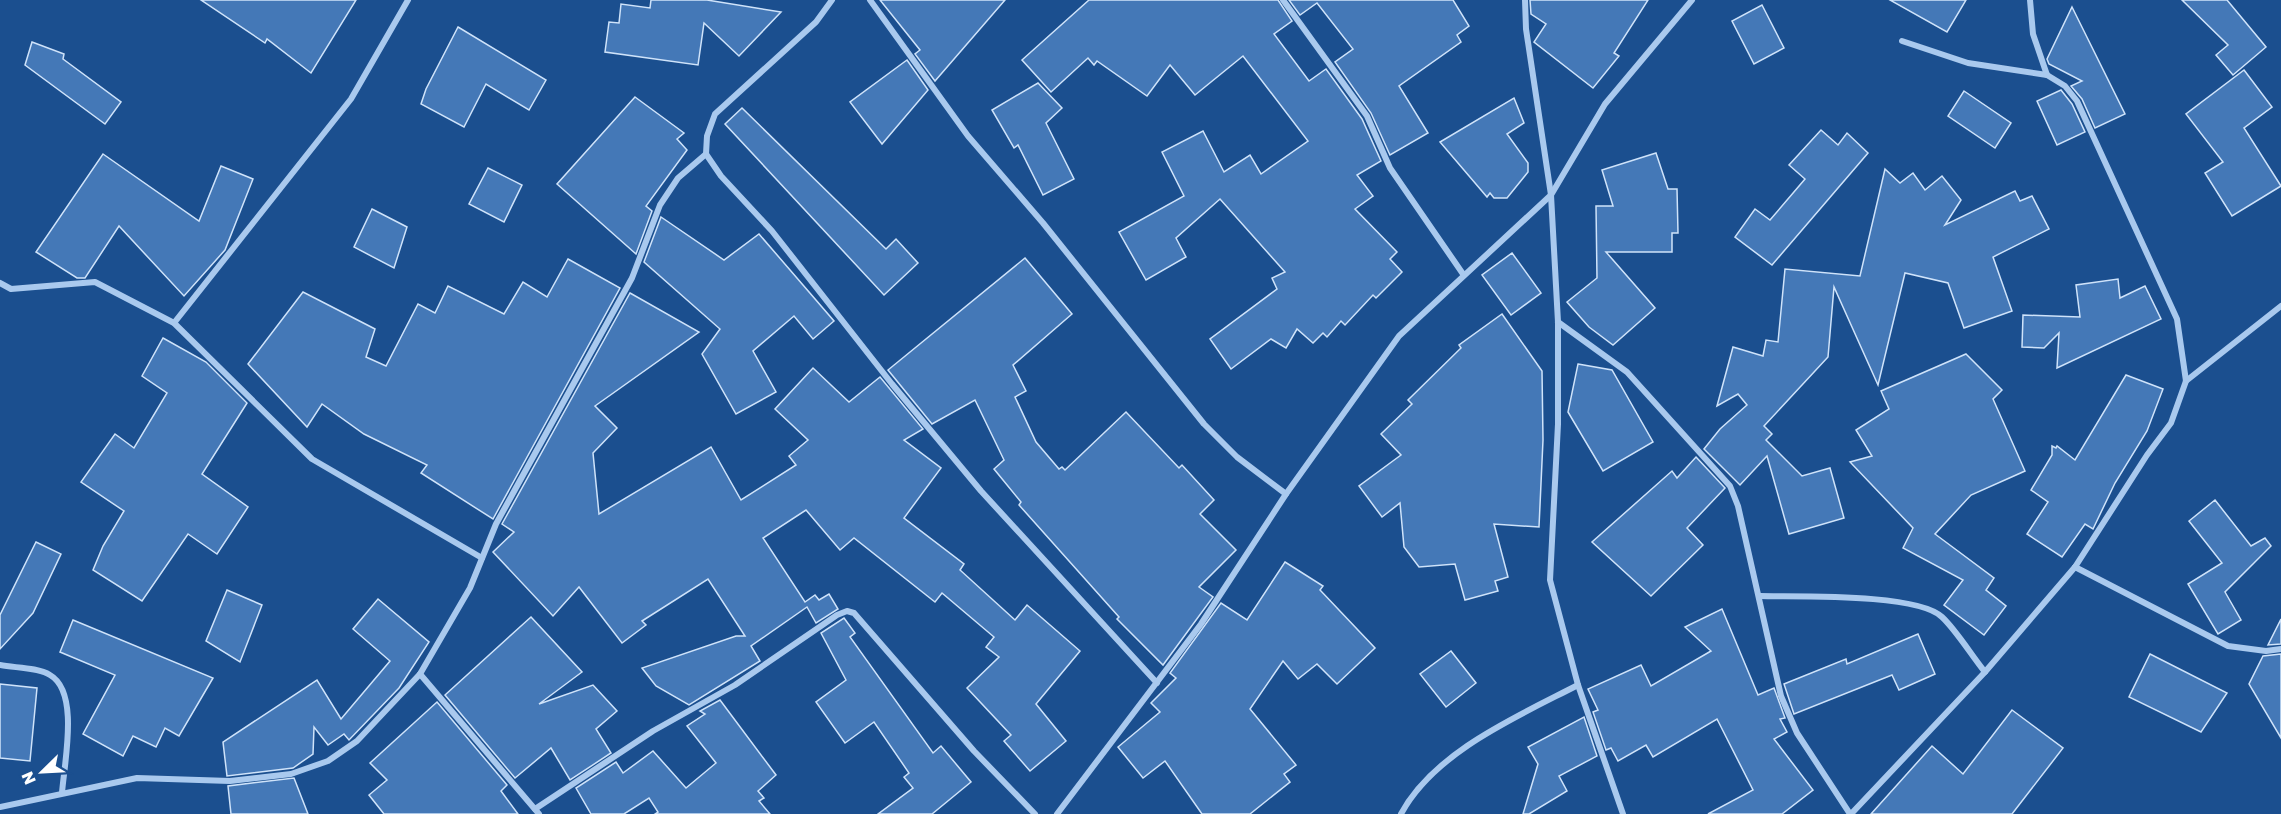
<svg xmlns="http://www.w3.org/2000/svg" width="2281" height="814" font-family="'Golos Text',sans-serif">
  <rect width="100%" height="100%" fill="#1b4f8f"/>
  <g fill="#4478b7" stroke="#cfe3fa" stroke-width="1.5">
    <polygon points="201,0 356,0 311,73 267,39 265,43"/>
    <polygon points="651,0 707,0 781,12 739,56 704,23 698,65 605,52 609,22 619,23 621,4 650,8"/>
    <polygon points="880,0 1005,0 935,81 915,54 920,50"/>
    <polygon points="1089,0 1278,0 1292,21 1274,34 1309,81 1326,69 1362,119 1381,161 1357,175 1373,196 1355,209 1397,252 1390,259 1402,272 1376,298 1373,295 1345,325 1341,321 1327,337 1323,333 1313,343 1297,329 1286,348 1271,339 1231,369 1210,339 1277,289 1272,278 1285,272 1220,199 1176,238 1186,257 1146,280 1119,232 1184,196 1162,152 1203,131 1224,172 1250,155 1261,174 1308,141 1243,56 1195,95 1170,65 1147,96 1097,61 1094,65 1088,58 1051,92 1022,60"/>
    <polygon points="1289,0 1453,0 1469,26 1457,35 1461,42 1399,86 1428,133 1390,155 1371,113 1335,62 1353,49 1317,3 1300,15"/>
    <polygon points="1530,0 1648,0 1614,53 1619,56 1593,88 1534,42 1546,24 1531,14"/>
    <polygon points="1890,0 1966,0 1947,32"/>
    <polygon points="2182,0 2227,0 2266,47 2233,75 2216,55 2228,45"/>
    <polygon points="1762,5 1784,48 1754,64 1732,21"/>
    <polygon points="2072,7 2125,114 2095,128 2082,99 2071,86 2082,81 2049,64 2047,59"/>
    <polygon points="458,27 546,80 529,110 486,84 464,127 421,104 426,89"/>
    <polygon points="32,42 64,54 63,59 121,102 105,124 25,65"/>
    <polygon points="907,60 928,90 882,144 850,102"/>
    <polygon points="2244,70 2272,107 2244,128 2281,186 2232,216 2205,173 2223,162 2186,114"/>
    <polygon points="1038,83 1062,108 1046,123 1074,179 1043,195 1018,145 1014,148 992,110"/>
    <polygon points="2061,90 2072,104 2085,132 2057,145 2037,101"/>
    <polygon points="1964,91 2011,123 1995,148 1948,116"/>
    <polygon points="635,97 684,133 677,139 687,150 646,206 652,211 636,254 557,184"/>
    <polygon points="1514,98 1524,123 1507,134 1528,163 1528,172 1507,198 1494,198 1490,193 1487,197 1440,142"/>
    <polygon points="742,108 886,249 896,239 918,263 884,295 725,124"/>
    <polygon points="1821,130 1838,145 1847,133 1868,153 1772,265 1735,237 1755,209 1770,220 1805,179 1789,165"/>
    <polygon points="1656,153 1668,189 1677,189 1678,233 1672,233 1672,252 1606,252 1655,308 1613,345 1589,327 1567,302 1597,278 1596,206 1613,206 1602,170"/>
    <polygon points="103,154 199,221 221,166 253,179 225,250 184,296 119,226 85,278 77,278 36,252"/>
    <polygon points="488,168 522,185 504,222 469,204"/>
    <polygon points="1885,169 1900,183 1913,173 1925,190 1942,176 1961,200 1945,225 2015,191 2020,201 2032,196 2049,229 1993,257 2012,311 1964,328 1948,283 1905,273 1878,385 1834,287 1828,357 1764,426 1772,434 1766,440 1802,476 1830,468 1844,518 1789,534 1767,456 1740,485 1704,449 1720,429 1747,405 1738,394 1717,406 1733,347 1763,356 1766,340 1778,342 1785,269 1860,276"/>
    <polygon points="372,209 407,227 394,268 354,247"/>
    <polygon points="661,217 724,260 759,234 834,321 813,339 794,316 753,351 776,392 736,414 702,354 720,329 644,262"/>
    <polygon points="1512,253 1541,293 1511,315 1482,275"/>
    <polygon points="1025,258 1072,314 1013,365 1026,391 1015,397 1036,442 1059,469 1062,467 1065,470 1126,412 1179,468 1182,465 1214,500 1200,514 1236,550 1199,587 1213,597 1163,665 1117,619 1119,617 1019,505 1021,502 994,469 1004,460 975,400 932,424 888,370"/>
    <polygon points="568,259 620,288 493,519 421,473 427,465 364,434 322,404 307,427 248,364 303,292 375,329 366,357 386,366 418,304 435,313 448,286 504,314 523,282 547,297"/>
    <polygon points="2118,279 2120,298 2145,286 2161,319 2057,368 2059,333 2044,348 2022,347 2023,315 2080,317 2076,285"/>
    <polygon points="630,293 699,332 595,406 617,428 593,453 599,514 711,447 741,500 796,465 789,456 808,440 775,409 813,368 849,402 880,377 923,429 904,440 941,468 904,518 964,564 960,570 1015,620 1027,605 1080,651 1036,704 1066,741 1030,771 1004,741 1011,735 967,688 999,657 986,647 994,637 942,593 935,602 854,538 840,550 806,510 763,538 805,602 815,595 819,600 829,594 838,609 816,623 807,607 751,646 760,661 689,705 656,686 642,668 736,636 745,636 708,579 642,621 646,625 622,643 579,587 553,616 493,552 514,532 502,524"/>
    <polygon points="1502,314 1542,371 1543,440 1539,527 1494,524 1508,577 1495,581 1498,591 1465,600 1455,564 1419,567 1404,547 1400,503 1382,517 1359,486 1401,455 1381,434 1412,404 1408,400 1461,348 1459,345"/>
    <polygon points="163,338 206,362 247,403 202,474 248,507 217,554 188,534 142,601 93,570 103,546 124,511 81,482 115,434 134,448 167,393 142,376"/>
    <polygon points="1966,354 2002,390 1993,399 2025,471 1971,495 1935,534 1994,578 1986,590 2006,606 1984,635 1944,605 1963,580 1903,548 1913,528 1850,462 1872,456 1856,430 1889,409 1881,391"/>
    <polygon points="1578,364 1612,370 1653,442 1603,471 1568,412"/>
    <polygon points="2126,375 2163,389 2147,431 2115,483 2093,529 2085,524 2062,557 2027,534 2048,502 2031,490 2052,455 2052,446 2056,448 2057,446 2075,460"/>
    <polygon points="1696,457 1725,488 1687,528 1703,545 1651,596 1592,542 1672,471 1677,478"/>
    <polygon points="2215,500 2251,546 2265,538 2271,546 2225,592 2241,620 2218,634 2188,584 2222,563 2189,521"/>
    <polygon points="36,542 61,554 33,613 0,649 0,615"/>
    <polygon points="1285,562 1323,586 1320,590 1375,648 1337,684 1317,664 1298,679 1283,661 1250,709 1296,765 1284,774 1290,782 1250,814 1202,814 1165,761 1143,778 1118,747 1160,712 1151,703 1176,678 1170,673 1221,603 1247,620"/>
    <polygon points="227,590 262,605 240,662 206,641"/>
    <polygon points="378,599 429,642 399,688 349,740 344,734 328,745 314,727 313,754 293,768 227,776 223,742 317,680 341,719 390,661 353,629"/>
    <polygon points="1722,609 1758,695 1774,688 1785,718 1780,719 1787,732 1774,739 1813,790 1782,814 1708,814 1753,790 1717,719 1653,757 1646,745 1618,761 1611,748 1606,750 1593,712 1598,710 1588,689 1641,665 1651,686 1711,651 1685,627"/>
    <polygon points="531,617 582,672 539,704 593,685 617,711 596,729 611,753 570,780 551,748 515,778 445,695"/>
    <polygon points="844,618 855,633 850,637 933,753 941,746 971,782 932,814 878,814 913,788 904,777 909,773 874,722 845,743 816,702 846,680 821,633"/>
    <polygon points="2281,619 2281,644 2268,645"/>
    <polygon points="73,620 213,678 179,736 165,728 156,747 133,736 123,756 83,734 115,675 60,652"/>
    <polygon points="1918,634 1935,674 1899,690 1892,675 1794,714 1784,684 1846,659 1847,664"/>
    <polygon points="1451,651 1476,683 1446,707 1420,674"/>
    <polygon points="2150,654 2227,693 2201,732 2129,697"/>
    <polygon points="2281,654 2281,738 2249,684 2263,656"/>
    <polygon points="0,684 37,688 30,761 0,758"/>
    <polygon points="720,700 776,775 758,791 764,798 759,801 770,814 655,814 658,812 649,798 624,814 591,814 576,788 616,762 623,773 653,751 686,788 716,763 687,726 705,714 700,711"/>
    <polygon points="437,702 507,785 501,791 518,814 384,814 369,795 387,780 370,763"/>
    <polygon points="2012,710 2063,748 2012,814 1871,814 1932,746 1963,774"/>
    <polygon points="1584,717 1597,756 1559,776 1567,791 1529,814 1523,814 1538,764 1528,747"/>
    <polygon points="294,778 308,814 231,814 228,786"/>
  </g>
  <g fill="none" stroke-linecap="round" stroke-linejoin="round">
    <g stroke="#a9c9ee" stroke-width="6">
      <polyline points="832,0 816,22 715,114 707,136 706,154 721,176 772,231 892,384 981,491 1157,683"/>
      <polyline points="870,0 968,136 1043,223 1204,424 1237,457 1286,494"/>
      <polyline points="1283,0 1367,116 1390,168 1463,274"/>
      <polyline points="1525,0 1526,29 1551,195 1558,322 1558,424 1550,580 1578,685 1623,814"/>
      <polyline points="1902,41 1968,63 2047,75"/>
      <polyline points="0,283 11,289 95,282 174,323 312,459 482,558"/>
      <polyline points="1558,322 1627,372 1730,486 1738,506 1781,696 1797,733 1850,814"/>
      <polyline points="174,323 351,99 408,0"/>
      <polyline points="2186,381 2281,306"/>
      <polyline points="2075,567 2228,646 2266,651 2281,649"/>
      <path d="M1760,596C1797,597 1917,593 1942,617C1956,630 1972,656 1985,672"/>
      <path d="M0,665C14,668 37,667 50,675C80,692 64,764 62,793"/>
      <polyline points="420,674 539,814"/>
      <polyline points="0,807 137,778 230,781 291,774 328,761 357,741 420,674 470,588 496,524 632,278 660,205 678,178 706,154"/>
      <polyline points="535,809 653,731 735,685 837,615 847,611 854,613 974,751 1035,814"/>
      <polyline points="1057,814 1201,624 1286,494 1399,336 1551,195 1605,104 1692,0"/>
      <path d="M1401,814C1434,752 1518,716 1578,685"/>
      <polyline points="1851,814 1985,672 2075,567 2147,455 2171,423 2186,381 2177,319 2077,101 2065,86 2047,75 2033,34 2030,0"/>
    </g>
  </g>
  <g transform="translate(42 772) rotate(246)" stroke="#1b4f8f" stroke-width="4.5" paint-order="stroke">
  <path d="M0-4.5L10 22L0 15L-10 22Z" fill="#ffffff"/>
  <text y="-9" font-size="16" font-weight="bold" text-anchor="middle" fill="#ffffff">N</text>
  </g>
</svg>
